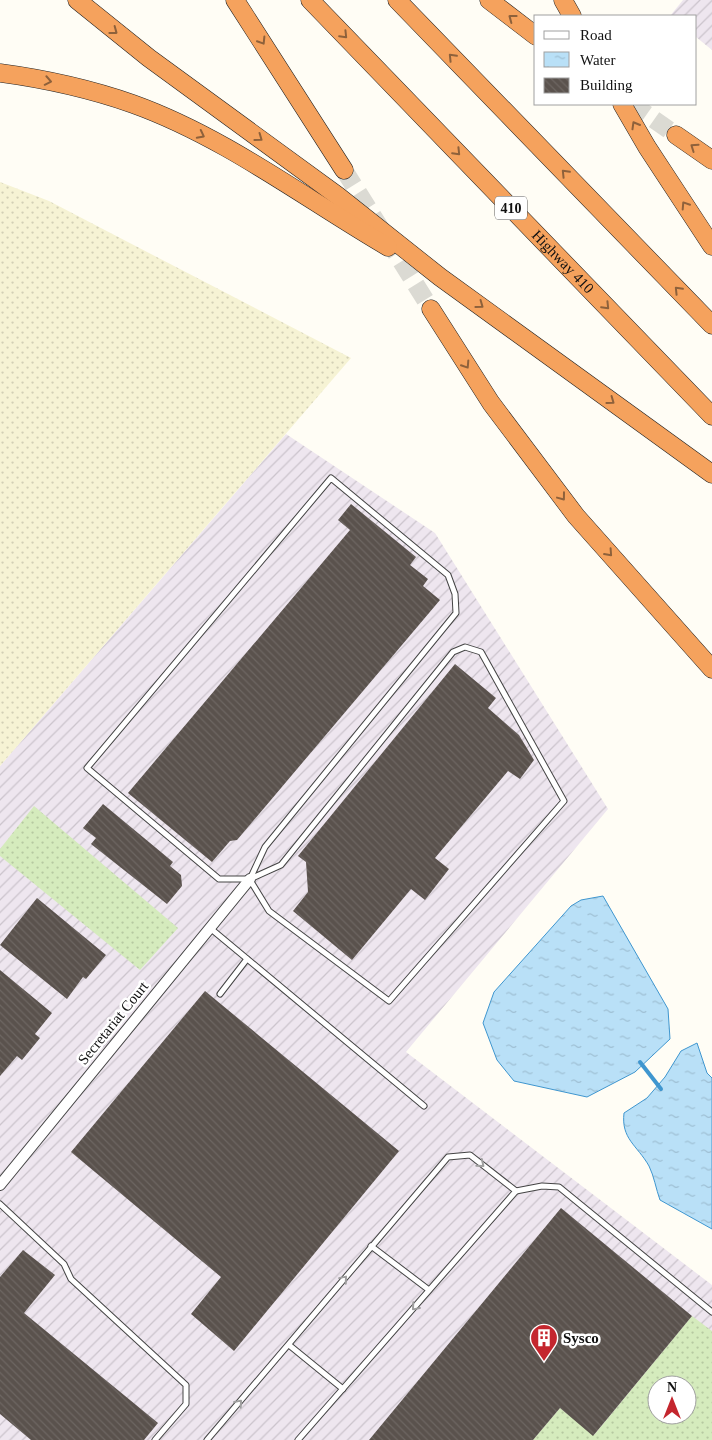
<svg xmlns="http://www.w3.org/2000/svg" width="712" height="1440" font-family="'Times New Roman',serif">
  <defs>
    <pattern id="industrial-furrows" width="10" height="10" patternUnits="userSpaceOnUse" patternTransform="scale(1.25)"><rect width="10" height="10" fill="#eee6ef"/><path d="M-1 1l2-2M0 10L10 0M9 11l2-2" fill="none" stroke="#cbc4cc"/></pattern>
    <pattern id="farmland-dots" width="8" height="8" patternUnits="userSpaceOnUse" patternTransform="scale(1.25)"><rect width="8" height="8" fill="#f6f3d4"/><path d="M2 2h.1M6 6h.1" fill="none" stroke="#d2cfb5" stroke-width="1.8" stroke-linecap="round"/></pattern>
    <pattern id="grass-dots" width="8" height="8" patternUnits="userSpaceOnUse" patternTransform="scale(1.25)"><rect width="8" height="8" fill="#d5ebbd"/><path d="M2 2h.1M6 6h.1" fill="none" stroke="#b6c8a1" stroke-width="1.8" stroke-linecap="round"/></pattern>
    <pattern id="water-ripples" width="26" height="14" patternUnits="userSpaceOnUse" patternTransform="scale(1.25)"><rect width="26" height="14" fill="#b9e0f7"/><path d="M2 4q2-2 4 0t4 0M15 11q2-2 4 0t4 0" fill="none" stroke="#9ebfd3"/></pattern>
    <pattern id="building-back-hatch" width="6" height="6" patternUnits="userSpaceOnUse" patternTransform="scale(1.25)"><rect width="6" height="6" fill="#5a524d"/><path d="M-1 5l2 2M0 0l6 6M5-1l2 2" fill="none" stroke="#6d6662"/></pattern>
  </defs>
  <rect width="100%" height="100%" fill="#fffdf5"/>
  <g fill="url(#industrial-furrows)" fill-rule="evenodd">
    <polygon points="683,0 712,0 712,50 696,37 696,16 670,16"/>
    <path d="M286,434L435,533L608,809L406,1052L712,1285V1440H0V766ZM657,1385H687V1415H657Z"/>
  </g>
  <polygon fill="url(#farmland-dots)" points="0,182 49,201 351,358 0,766"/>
  <g fill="url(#grass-dots)" fill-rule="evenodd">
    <polygon points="34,806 178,928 140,970 0,856 0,849"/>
    <path d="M692,1316L712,1331V1440H533L560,1408L594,1435ZM657,1385H687V1415H657Z"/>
  </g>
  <g fill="url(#water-ripples)" stroke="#3f96cf">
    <polygon points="603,896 668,1009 670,1039 635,1072 587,1097 514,1081 497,1060 483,1023 494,992 571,906 581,900"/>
    <path d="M697,1043L707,1073L712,1078V1229L660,1200C656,1189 654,1176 649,1166C637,1145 621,1139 624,1113L647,1098L665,1077L681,1051Z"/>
  </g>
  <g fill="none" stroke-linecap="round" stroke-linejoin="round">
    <polyline stroke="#3f96cf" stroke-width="4" points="640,1062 661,1089"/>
  </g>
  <g fill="url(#building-back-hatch)">
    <polygon points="351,504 416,557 410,565 428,579 423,586 440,600 237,840 230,841 212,862 128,793 350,530 338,520"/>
    <polygon points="455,664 496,698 488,708 519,735 534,760 520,779 508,771 435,858 449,869 425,900 411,889 352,960 293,911 308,892 306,862 298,856"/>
    <polygon points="103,804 173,862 170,866 181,875 182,886 167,904 91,844 96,838 83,828"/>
    <polygon points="37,898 106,955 86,979 83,977 67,999 0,945"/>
    <polygon points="0,970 52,1013 35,1034 40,1038 22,1060 17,1056 0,1076"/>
    <polygon points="205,991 399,1151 234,1351 191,1314 221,1277 71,1152"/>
    <polygon points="561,1208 692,1316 593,1436 560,1408 533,1440 369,1440"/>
    <polygon points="23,1250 55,1275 24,1313 158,1423 144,1440 31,1440 0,1414 0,1277"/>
  </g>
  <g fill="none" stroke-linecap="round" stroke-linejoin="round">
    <g stroke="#dbdad3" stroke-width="18" stroke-dasharray="18 9" stroke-linecap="butt">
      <polyline points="632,104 676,135"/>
      <polyline points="344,170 431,309"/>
    </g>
    <defs>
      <g id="service">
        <polyline points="250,879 265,847 456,613 455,594 448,575 331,478 87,768 219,879 250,879 281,865 453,652 465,647 481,652 564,801 389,1001 269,911 250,880"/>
        <polyline points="210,928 424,1106"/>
        <polyline points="220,994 247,959"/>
        <polyline points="516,1191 542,1186 559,1187 712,1312"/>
        <polyline points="0,1204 64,1264 71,1279 186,1385 186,1404 155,1440"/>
        <polyline points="371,1246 429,1290"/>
        <polyline points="289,1345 343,1389"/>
        <polyline points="207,1440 448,1157 470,1155 516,1191 298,1440"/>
      </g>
      <polyline id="minor" points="0,1185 250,879"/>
      <g id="motorway">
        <polyline points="77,0 149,58 338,196 440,277 712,474"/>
        <polyline points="235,0 344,170"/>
        <path id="s1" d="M310,0L712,416"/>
        <polyline points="397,0 712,325"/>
        <polyline points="489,0 536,36"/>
        <polyline points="563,0 572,16"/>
        <path d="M0,73C45,79 90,89 133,104C225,137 304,198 388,247"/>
        <polyline points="622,104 647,147 712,246"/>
        <polyline points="676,135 712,160"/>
        <polyline points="431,309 491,403 576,516 712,669"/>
      </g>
    </defs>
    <use href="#service" stroke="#444" stroke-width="7"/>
    <use href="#minor" stroke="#444" stroke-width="12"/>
    <use href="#motorway" stroke="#222" stroke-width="19"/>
    <use href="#service" stroke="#fff" stroke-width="5"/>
    <use href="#minor" stroke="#fff" stroke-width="10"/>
    <use href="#motorway" stroke="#f5a25d" stroke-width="18"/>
  </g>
  <defs><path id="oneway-chevron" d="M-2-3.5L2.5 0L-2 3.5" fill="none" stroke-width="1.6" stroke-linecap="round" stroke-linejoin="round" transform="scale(1.25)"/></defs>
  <g stroke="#8e613b">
    <use href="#oneway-chevron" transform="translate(512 18) rotate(-143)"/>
    <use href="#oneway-chevron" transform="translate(114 31) rotate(37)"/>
    <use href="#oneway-chevron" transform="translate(344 35) rotate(46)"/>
    <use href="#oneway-chevron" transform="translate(262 41) rotate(58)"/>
    <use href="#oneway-chevron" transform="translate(452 57) rotate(-134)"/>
    <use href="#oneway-chevron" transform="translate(48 81) rotate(11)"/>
    <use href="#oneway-chevron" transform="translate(635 125) rotate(-120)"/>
    <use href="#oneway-chevron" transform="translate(201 135) rotate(27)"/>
    <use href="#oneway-chevron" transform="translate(259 138) rotate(36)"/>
    <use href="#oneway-chevron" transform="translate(694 147) rotate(-145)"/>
    <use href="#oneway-chevron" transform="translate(457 152) rotate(46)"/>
    <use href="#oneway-chevron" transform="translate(565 173) rotate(-134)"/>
    <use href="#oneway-chevron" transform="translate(685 205) rotate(-123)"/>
    <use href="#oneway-chevron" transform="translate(678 290) rotate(-134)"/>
    <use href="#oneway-chevron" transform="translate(480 305) rotate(36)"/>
    <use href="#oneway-chevron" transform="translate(606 306) rotate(46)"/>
    <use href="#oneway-chevron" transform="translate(466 365) rotate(57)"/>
    <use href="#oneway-chevron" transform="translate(611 401) rotate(36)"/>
    <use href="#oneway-chevron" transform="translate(562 497) rotate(53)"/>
    <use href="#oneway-chevron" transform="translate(609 553) rotate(48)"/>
  </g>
  <g stroke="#a0a0a0">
    <use href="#oneway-chevron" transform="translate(481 1164) rotate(39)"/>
    <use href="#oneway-chevron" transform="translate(344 1279) rotate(-50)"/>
    <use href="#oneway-chevron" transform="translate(415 1307) rotate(131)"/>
    <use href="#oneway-chevron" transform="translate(239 1403) rotate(-49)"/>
  </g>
  <defs>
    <symbol id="building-pin" viewBox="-11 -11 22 30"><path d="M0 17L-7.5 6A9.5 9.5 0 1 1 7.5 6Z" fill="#c4262e" stroke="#fff"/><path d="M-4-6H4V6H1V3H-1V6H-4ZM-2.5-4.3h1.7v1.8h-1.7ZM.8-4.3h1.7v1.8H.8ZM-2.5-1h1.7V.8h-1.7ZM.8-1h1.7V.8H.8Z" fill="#fff"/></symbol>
  </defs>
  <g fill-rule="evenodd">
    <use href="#building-pin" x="528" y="1322" width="32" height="43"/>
  </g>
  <g text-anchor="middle" stroke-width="5" stroke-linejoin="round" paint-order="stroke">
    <rect fill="#fff" stroke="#585858" stroke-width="1" x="495" y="196.5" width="32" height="23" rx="4"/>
    <g font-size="14" font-weight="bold" fill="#111">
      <text x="511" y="213">410</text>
    </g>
    <g font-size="15" fill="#111" stroke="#fff">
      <text dy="5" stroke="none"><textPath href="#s1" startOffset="364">Highway 410</textPath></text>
      <text transform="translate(113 1023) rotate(-51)" y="5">Secretariat Court</text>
    </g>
    <g font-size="15" font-weight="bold" fill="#111" stroke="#fff" text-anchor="start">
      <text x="563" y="1343">Sysco</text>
    </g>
  </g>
  <rect x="534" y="15" width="162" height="90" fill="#ffffff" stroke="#a0a0a0"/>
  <rect x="544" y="31" width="25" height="8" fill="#ffffff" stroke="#a0a0a0"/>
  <text x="580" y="40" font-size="15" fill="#111111">Road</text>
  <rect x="544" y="52" width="25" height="15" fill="url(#water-ripples)" stroke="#a0a0a0"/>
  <text x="580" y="65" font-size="15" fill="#111111">Water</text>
  <rect x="544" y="78" width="25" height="15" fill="url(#building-back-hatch)" stroke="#a0a0a0"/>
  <text x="580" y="90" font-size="15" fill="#111111">Building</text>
  <g transform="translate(672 1400)"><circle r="24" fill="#ffffff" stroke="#a0a0a0"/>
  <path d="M0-4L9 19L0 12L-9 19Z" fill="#c4262e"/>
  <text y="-8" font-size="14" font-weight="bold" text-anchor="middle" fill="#111111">N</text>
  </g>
</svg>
